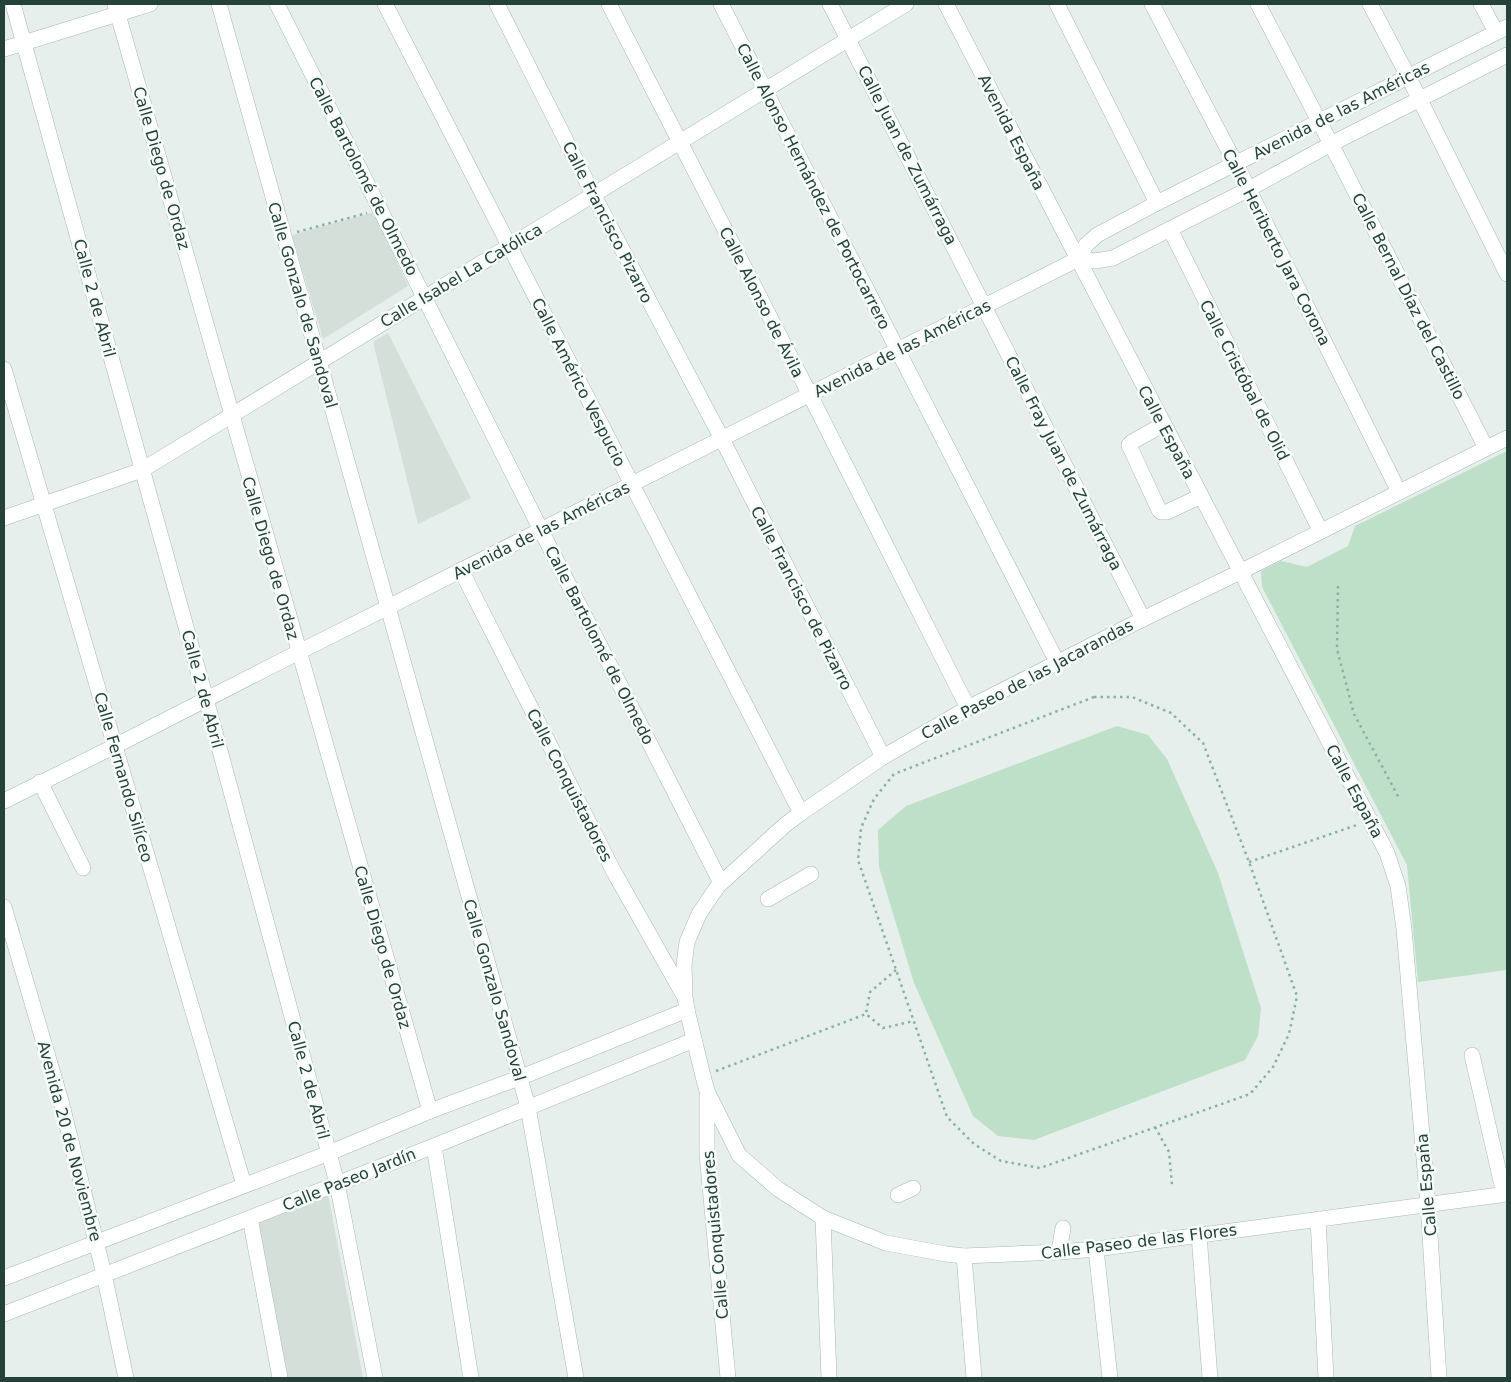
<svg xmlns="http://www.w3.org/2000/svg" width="1511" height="1382" font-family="'DejaVu Sans',sans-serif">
  <rect width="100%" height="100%" fill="#e6efeb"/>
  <g fill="#d4dfda">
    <polygon points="374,212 408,286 323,339 292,235"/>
    <polygon points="388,333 471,498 418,524 373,342"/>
    <polygon points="328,1194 363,1378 288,1378 258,1221"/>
  </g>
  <g fill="#bfe0c8">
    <polygon points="1507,451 1507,970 1418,982 1407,865 1262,587 1261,571 1281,561 1307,567 1348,546 1355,526"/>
    <polygon points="1117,726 1148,735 1167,759 1218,873 1261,1008 1258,1036 1245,1060 1034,1140 998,1136 973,1116 914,983 879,867 878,830 906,806"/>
  </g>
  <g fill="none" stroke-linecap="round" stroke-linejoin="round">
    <defs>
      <g id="minor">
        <polyline points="13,4 206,699 337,1183 375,1378"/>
        <path d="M115,4C219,373 323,742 430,1111"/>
        <polyline points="219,4 528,1107 576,1378"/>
        <polyline points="277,4 547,542 721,883"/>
        <polyline points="385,4 801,813"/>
        <polyline points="497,4 593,194 722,439 883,757"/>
        <polyline points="609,4 810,395 968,708"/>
        <polyline points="721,4 1057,662"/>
        <polyline points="830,4 1143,619"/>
        <polyline points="946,4 1078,259 1387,853 1398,886 1404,929 1428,1204 1439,1378"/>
        <polyline points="1057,4 1157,203"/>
        <polyline points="1152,4 1243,178 1399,492"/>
        <polyline points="1258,4 1331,144 1486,448"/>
        <polyline points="1370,4 1408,76 1507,274"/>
        <polyline points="1481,4 1496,32"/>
        <polyline points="4,49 150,4"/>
        <polyline points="1170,229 1320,530"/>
        <polyline points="1078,259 1086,245 1097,235 1157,203 1507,27"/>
        <polyline points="4,369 244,1185"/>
        <polyline points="1164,424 1132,442 1129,445 1159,510 1161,512 1167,512 1201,496"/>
        <polyline points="1507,438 1240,572 1143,619 968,708 883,757 801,813 785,825 718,886 699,914 687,942 684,965 685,997 687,1010 703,1076 707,1091 739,1155 778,1189 823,1218 886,1243 946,1254 964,1256 1059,1252 1096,1249 1507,1194"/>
        <polyline points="4,518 142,470 906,4"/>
        <polyline points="461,570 614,872 683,994"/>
        <polyline points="40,782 83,868"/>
        <polyline points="4,801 115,746 297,653 1078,259 1095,261 1113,258 1249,189 1331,144 1507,55"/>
        <polyline points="768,899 811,874"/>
        <polyline points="4,907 61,1101 104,1274 126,1378"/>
        <polyline points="1472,1055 1504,1194"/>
        <polyline points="707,1095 707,1154 728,1378"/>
        <polyline points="434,1146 471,1378"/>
        <polyline points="898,1195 913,1188"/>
        <polyline points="250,1218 280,1378"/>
        <polyline points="823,1218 829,1378"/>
        <polyline points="1318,1219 1326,1378"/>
        <polyline points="1199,1235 1210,1378"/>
        <polyline points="1096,1249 1110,1378"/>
        <polyline points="1059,1252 1063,1228"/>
        <polyline points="964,1256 974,1378"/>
        <polyline points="4,1278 329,1153 430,1111 519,1078 687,1010"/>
        <polyline points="4,1314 434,1146 694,1040"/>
      </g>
    </defs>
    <use href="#minor" stroke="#a8b8b2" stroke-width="16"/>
    <g stroke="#86b3a5" stroke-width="2.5" stroke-dasharray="2.5 4" stroke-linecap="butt">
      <polyline points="297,232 367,213"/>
      <polyline points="1338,586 1337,649 1354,714 1399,798"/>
      <polygon points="1094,697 1132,697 1171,713 1203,743 1249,862 1297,996 1289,1034 1273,1067 1250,1094 1040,1168 1001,1161 974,1144 947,1117 858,860 861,828 874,799 894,774"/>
      <polyline points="1249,862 1357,825"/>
      <polyline points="896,970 870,992 866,1014 883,1028 914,1021"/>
      <polyline points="716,1071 866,1014"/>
      <polyline points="1155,1127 1169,1152 1172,1185"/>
    </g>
    <use href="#minor" stroke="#fff" stroke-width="15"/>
  </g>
  <g text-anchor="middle" stroke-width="5" stroke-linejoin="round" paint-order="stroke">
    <g font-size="16" fill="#24423a" stroke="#f7fbf9">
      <text transform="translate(1341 110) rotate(-27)" y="6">Avenida de las Américas</text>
      <text transform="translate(1012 132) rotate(63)" y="6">Avenida España</text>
      <text transform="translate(908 155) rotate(63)" y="6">Calle Juan de Zumárraga</text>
      <text transform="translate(162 168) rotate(74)" y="6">Calle Diego de Ordaz</text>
      <text transform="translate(364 176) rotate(63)" y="6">Calle Bartolomé de Olmedo</text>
      <text transform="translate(814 186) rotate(63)" y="6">Calle Alonso Hernández de Portocarrero</text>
      <text transform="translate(608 222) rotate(63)" y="6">Calle Francisco Pizarro</text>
      <text transform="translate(1277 247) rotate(63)" y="6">Calle Heriberto Jara Corona</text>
      <text transform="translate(461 275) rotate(-31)" y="6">Calle Isabel La Católica</text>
      <text transform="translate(1409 296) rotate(63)" y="6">Calle Bernal Díaz del Castillo</text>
      <text transform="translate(95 298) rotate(75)" y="6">Calle 2 de Abril</text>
      <text transform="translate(762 302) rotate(63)" y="6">Calle Alonso de Ávila</text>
      <text transform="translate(303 305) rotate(74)" y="6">Calle Gonzalo de Sandoval</text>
      <text transform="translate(902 348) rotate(-27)" y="6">Avenida de las Américas</text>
      <text transform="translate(1245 380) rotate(63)" y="6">Calle Cristóbal de Olid</text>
      <text transform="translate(579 382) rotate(63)" y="6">Calle Américo Vespucio</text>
      <text transform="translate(1167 432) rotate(62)" y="6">Calle España</text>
      <text transform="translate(1064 463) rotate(63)" y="6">Calle Fray Juan de Zumárraga</text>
      <text transform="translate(541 530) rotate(-27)" y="6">Avenida de las Américas</text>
      <text transform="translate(271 558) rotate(74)" y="6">Calle Diego de Ordaz</text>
      <text transform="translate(802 598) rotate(63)" y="6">Calle Francisco de Pizarro</text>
      <text transform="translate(600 645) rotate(63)" y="6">Calle Bartolomé de Olmedo</text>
      <text transform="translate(1027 679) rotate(-28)" y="6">Calle Paseo de las Jacarandas</text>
      <text transform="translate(203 689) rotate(75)" y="6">Calle 2 de Abril</text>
      <text transform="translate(124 777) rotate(74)" y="6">Calle Fernando Silíceo</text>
      <text transform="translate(570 785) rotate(63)" y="6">Calle Conquistadores</text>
      <text transform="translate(1355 791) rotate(62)" y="6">Calle España</text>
      <text transform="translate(383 947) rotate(74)" y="6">Calle Diego de Ordaz</text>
      <text transform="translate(495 990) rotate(74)" y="6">Calle Gonzalo Sandoval</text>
      <text transform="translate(309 1080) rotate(75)" y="6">Calle 2 de Abril</text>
      <text transform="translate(70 1141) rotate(75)" y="6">Avenida 20 de Noviembre</text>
      <text transform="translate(349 1179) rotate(-22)" y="6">Calle Paseo Jardín</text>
      <text transform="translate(1426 1185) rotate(-95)" y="6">Calle España</text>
      <text transform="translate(715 1235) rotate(-95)" y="6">Calle Conquistadores</text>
      <text transform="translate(1139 1241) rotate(-7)" y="6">Calle Paseo de las Flores</text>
    </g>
  </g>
  <rect width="1511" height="1382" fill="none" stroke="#24423a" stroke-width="10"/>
</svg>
